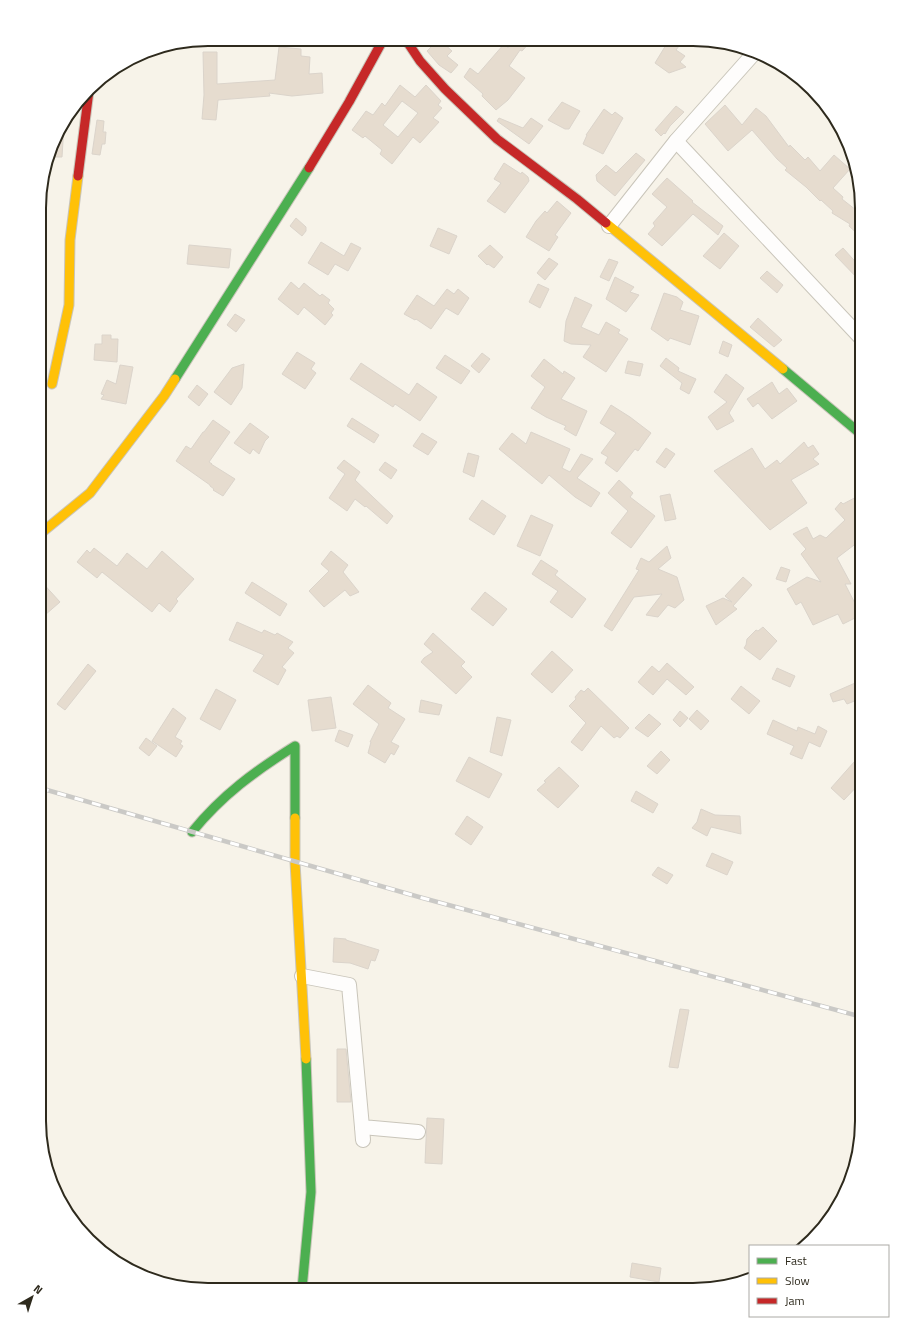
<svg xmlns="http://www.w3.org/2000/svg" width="901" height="1329" font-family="'Titillium Web',sans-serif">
  <rect width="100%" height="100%" fill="#f7f3e9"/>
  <g fill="#e6dccf" stroke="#dbd4cb" fill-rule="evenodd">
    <polygon points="508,40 532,40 522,51 520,50 509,66 525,78 508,100 496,110 482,96 483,94 464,77 470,68 478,74 504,44 508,48 512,43"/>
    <polygon points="669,40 680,40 677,45 679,46 676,50 685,56 680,62 686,67 669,73 655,63"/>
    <polygon points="441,41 452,51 447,56 458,65 451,73 439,65 427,51 435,43 438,45"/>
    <polygon points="279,47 301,49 301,56 310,57 309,74 322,73 323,93 292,96 269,93 270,96 218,100 216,120 202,119 204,95 203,52 217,52 217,84 275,80"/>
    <path d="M400,85L415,97L426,85L441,101L438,105L442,108L433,118L439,122L420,143L413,137L392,164L380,154L382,150L365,136L363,138L352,130L366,111L373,115L382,103L385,106ZM402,101L418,113L398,137L383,125Z"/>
    <polygon points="562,102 580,111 569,129 565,129 548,120"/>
    <polygon points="725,105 742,125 756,108 766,116 789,147 790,145 805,160 808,157 820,171 834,155 850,169 833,188 843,197 842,199 861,214 862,212 862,238 849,226 850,224 832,213 833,211 821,200 820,201 806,187 785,170 787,168 777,159 752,130 728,151 705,124"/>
    <polygon points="676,106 684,112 670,126 665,134 664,133 661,136 655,130"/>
    <polygon points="604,109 612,115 615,112 623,118 603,154 583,144 587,135 586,135"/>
    <polygon points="499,118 523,128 531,118 543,126 529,144 497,121"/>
    <polygon points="97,120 104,121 103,132 106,132 105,144 102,144 100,155 92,154"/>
    <polygon points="61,124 64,125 62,157 53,157 54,147"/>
    <polygon points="636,153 645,160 615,196 597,181 596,175 606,165 616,173"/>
    <polygon points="504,163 521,174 522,172 528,177 529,181 505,213 487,201 501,183 494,179"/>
    <polygon points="667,178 693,201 692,202 723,226 718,235 693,214 662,246 648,234 655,226 653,223 667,207 652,194"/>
    <polygon points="557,201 571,213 555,235 558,237 549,251 526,237 536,221 545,211 547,213"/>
    <polygon points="296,218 306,227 306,231 302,236 290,226"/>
    <polygon points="438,228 457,236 449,254 430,246"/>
    <polygon points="724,233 739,246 720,269 703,256"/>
    <polygon points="321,242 344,256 351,243 361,248 348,271 335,264 328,275 308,263"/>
    <polygon points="189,245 231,249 229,268 187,264"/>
    <polygon points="490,245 503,257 494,268 488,264 487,265 478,256"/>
    <polygon points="843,248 862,269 862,283 835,255"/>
    <polygon points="549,258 558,264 545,280 537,273"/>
    <polygon points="609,259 618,262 609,281 600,277"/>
    <polygon points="767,271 783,285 777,293 760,278"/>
    <polygon points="615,277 634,287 630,292 639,295 626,312 606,299"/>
    <polygon points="291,282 299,289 304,283 320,296 322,294 330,300 328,303 334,309 331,313 333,315 325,325 304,307 298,315 278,299"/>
    <polygon points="538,284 549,289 540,308 529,302"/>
    <polygon points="447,289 454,294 458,289 469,298 458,315 446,308 431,329 416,319 415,320 404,314 417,295 434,306"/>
    <polygon points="664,293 677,297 683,302 680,310 699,316 690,345 670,338 668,341 651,329"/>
    <polygon points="575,297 592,305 581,327 599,335 606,322 620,330 618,333 628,339 606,372 583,357 591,345 571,344 564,341 566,321"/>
    <polygon points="235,314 245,320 236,332 227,325"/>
    <polygon points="758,318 782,340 774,347 750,327"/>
    <polygon points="102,335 111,335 111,339 118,339 117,362 94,360 95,344 102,344"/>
    <polygon points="723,341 732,345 728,357 719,353"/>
    <polygon points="297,352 315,363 311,369 316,373 305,389 282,374"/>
    <polygon points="482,353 490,359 479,373 471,366"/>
    <polygon points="445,355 470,371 461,384 436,368"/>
    <polygon points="666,358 679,368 678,371 696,379 689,394 680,389 682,383 660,366"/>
    <polygon points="544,359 563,374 564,371 575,378 561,399 587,411 576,436 564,429 566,426 546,417 531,408 545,387 531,376"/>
    <polygon points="628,361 643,364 640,376 625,373"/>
    <polygon points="361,363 409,395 417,383 437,397 420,421 395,404 393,407 350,379"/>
    <polygon points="244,364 242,388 231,405 214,392 232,368"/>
    <polygon points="120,365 133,367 126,404 101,399 104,395 101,394 107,380 116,384"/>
    <polygon points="726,374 744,388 729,413 734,421 717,430 708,417 727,402 714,392"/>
    <polygon points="772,382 779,394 787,388 797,401 772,419 758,403 753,407 747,399"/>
    <polygon points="197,385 208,394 199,406 188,397"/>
    <polygon points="611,405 630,417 651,433 638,451 635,449 617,472 605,463 608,457 601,453 616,433 600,423"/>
    <polygon points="352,418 379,435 374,443 347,426"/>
    <polygon points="213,420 230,432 209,462 212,464 211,464 235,479 223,496 213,490 214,489 210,486 210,485 176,461 186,446 191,449 203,432 204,432"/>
    <polygon points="250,423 269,437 265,441 259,454 253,449 250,454 234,443"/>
    <polygon points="531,432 570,449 562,468 570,472 581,454 593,459 577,478 600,493 591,507 575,497 549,475 542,484 499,449 512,433 526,444"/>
    <polygon points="422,433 437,442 428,455 413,446"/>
    <polygon points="804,442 808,448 813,445 819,454 813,459 819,464 791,480 807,503 770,530 714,471 752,448 765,469 777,460 780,464"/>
    <polygon points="666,448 675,454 665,468 656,462"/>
    <polygon points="468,453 479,456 474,477 463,472"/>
    <polygon points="344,460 360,472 355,480 393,516 387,524 366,506 365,507 355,499 347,511 329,498 345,474 337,468"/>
    <polygon points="385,462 397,470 391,479 379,470"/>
    <polygon points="619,480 633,493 630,497 655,516 631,548 611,533 628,511 608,493"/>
    <polygon points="670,494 676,519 665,521 660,496"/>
    <polygon points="862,494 862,539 837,558 851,584 845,584 861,615 843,624 838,614 813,625 801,602 796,605 787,589 807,577 821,582 801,554 806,549 793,534 807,527 813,539 820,535 826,538 845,520 835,509 841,502 843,504"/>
    <polygon points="482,500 506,516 494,535 469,519"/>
    <polygon points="531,515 553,525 540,556 517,546"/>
    <polygon points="667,546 671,558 658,569 677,577 684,600 675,608 668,605 658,617 646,615 662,594 634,597 612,631 604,626 639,570 636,569 641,558 649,562"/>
    <polygon points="94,548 117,566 127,553 147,569 162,551 194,579 176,599 178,601 170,612 159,603 152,612 102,572 97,578 77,562 87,550 90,553"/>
    <polygon points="331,551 348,565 343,572 359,592 350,596 345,590 324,607 309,591 329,571 321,564"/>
    <polygon points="541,560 558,571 555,575 586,599 572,618 550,602 558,591 532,574"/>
    <polygon points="781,567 790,570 786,582 776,579"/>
    <polygon points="743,577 752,585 733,606 737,609 716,625 706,606 723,598 732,602 725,596"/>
    <polygon points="40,580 60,602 45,615 40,609"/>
    <polygon points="252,582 287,604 280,616 245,593"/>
    <polygon points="485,592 507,609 493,626 471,609"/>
    <polygon points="237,622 262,633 264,630 275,635 277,633 293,642 288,648 294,653 282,667 286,670 278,685 253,671 264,655 229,640"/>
    <polygon points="763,627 777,641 760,660 744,648 746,645 747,639 756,630 758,631"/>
    <polygon points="433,633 465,662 461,666 472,677 456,694 421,662 424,658 433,652 424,644"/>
    <polygon points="552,651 573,670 552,693 531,674"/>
    <polygon points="667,663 694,687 686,695 667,679 653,695 638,682 652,666 659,672"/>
    <polygon points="88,664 96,671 65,710 57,704"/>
    <polygon points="777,668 795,676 790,687 772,679"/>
    <polygon points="862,680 862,698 847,704 844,699 833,702 830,694"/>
    <polygon points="368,685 391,703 388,708 405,719 391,742 399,746 394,755 391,753 385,763 368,753 371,742 370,742 379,724 353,704"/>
    <polygon points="741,686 760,701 749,714 731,699"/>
    <polygon points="588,688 629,728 620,738 617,736 614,738 601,726 582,751 571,742 586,723 569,706 576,699 575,697 581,690 584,692"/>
    <polygon points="216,689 236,700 220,730 200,719"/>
    <polygon points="331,697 336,728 312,731 308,700"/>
    <polygon points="421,700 442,705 439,715 419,712"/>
    <polygon points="173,708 186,718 175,737 182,741 180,744 183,746 176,757 152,741"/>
    <polygon points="697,710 709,721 701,730 689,719"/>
    <polygon points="680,711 688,718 680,727 673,720"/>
    <polygon points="649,714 661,724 648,737 635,728"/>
    <polygon points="497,717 511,720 502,756 490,752"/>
    <polygon points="773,720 797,731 798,727 815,734 818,726 827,731 820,747 809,742 802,759 790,754 794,746 767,734"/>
    <polygon points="339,730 353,735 348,747 335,741"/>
    <polygon points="146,738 157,746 149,756 139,748"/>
    <polygon points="661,751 670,760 657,774 647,766"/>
    <polygon points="862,753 862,781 844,800 831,788"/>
    <polygon points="469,757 502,774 489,798 456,781"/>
    <polygon points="559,767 579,786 558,808 537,790 546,782 544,781"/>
    <polygon points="636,791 658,804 653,813 631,801"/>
    <polygon points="701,809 715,815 740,816 741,834 711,827 707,836 692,828 697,822"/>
    <polygon points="467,816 483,827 471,845 455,834"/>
    <polygon points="712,853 733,862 727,875 706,866"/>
    <polygon points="658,867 673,875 667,884 652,875"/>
    <polygon points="334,938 346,939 346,940 379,950 375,961 371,960 368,969 350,963 333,962"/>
    <polygon points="680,1009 689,1010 678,1068 669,1067"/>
    <polygon points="337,1049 346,1049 351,1102 337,1102"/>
    <polygon points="427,1118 444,1119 442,1164 425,1163"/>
    <polygon points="632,1263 661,1268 659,1282 630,1277"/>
  </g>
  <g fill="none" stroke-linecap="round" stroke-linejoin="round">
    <defs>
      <g id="street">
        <polyline points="676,141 862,339"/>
        <polyline points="609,226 676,141 756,51"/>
        <polyline points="302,976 349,985 362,1127 418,1132"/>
        <polyline points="362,1127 363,1140"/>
      </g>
      <g id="fast">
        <polyline points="783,369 862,435"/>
        <polyline points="175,379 309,168"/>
        <path d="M192,832C222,795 255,771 295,746V818"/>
        <polyline points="302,1289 311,1192 306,1059"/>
      </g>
      <g id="slow">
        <polyline points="606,223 783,369"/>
        <polyline points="52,384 69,305 70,240 78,176"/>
        <polyline points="40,534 90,493 164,396 175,379"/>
        <polyline points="295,818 295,862 306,1059"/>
      </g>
      <g id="jam">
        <polyline points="406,40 420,61 445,89 497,139 577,199 606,223"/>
        <polyline points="309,168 349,102 383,40"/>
        <polyline points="78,176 89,91"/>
      </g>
    </defs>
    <use href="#street" stroke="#c9c5ba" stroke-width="16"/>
    <use href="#fast" stroke="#c9c5ba" stroke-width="11"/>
    <use href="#slow" stroke="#c9c5ba" stroke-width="11"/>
    <use href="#jam" stroke="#c9c5ba" stroke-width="11"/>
    <use href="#street" stroke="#fefdfc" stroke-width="14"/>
    <use href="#fast" stroke="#4caf50" stroke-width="9"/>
    <use href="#slow" stroke="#ffc107" stroke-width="9"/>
    <use href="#jam" stroke="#c62828" stroke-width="9"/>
    <defs>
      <polyline id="rail" points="40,788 419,897 862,1017"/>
    </defs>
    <use href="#rail" stroke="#cac9c6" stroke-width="4.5"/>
    <use href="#rail" stroke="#fff" stroke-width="3" stroke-dasharray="9" stroke-linecap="butt"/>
  </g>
  <path d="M0 0H901V1329H0ZM208 46H693A162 162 0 0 1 855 208V1121A162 162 0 0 1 693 1283H208A162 162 0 0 1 46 1121V208A162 162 0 0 1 208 46Z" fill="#fff" fill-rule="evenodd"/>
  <path fill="none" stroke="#2e2a1d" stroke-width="2" d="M208 46H693A162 162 0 0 1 855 208V1121A162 162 0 0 1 693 1283H208A162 162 0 0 1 46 1121V208A162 162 0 0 1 208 46Z"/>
  <rect x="749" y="1245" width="140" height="72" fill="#ffffff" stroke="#abaaa5"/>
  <rect x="757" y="1258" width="20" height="6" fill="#4caf50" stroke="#abaaa5"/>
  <text x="785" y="1265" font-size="12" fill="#2e2a1d">Fast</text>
  <rect x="757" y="1278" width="20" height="6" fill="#ffc107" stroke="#abaaa5"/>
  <text x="785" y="1285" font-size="12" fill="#2e2a1d">Slow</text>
  <rect x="757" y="1298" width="20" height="6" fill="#c62828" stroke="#abaaa5"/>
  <text x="785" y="1305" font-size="12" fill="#2e2a1d">Jam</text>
  <g transform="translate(32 1297) rotate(39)" stroke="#ffffff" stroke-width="3" paint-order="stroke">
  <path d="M0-3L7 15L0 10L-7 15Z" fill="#2e2a1d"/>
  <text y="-6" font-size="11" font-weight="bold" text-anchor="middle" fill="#2e2a1d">N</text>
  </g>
</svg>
